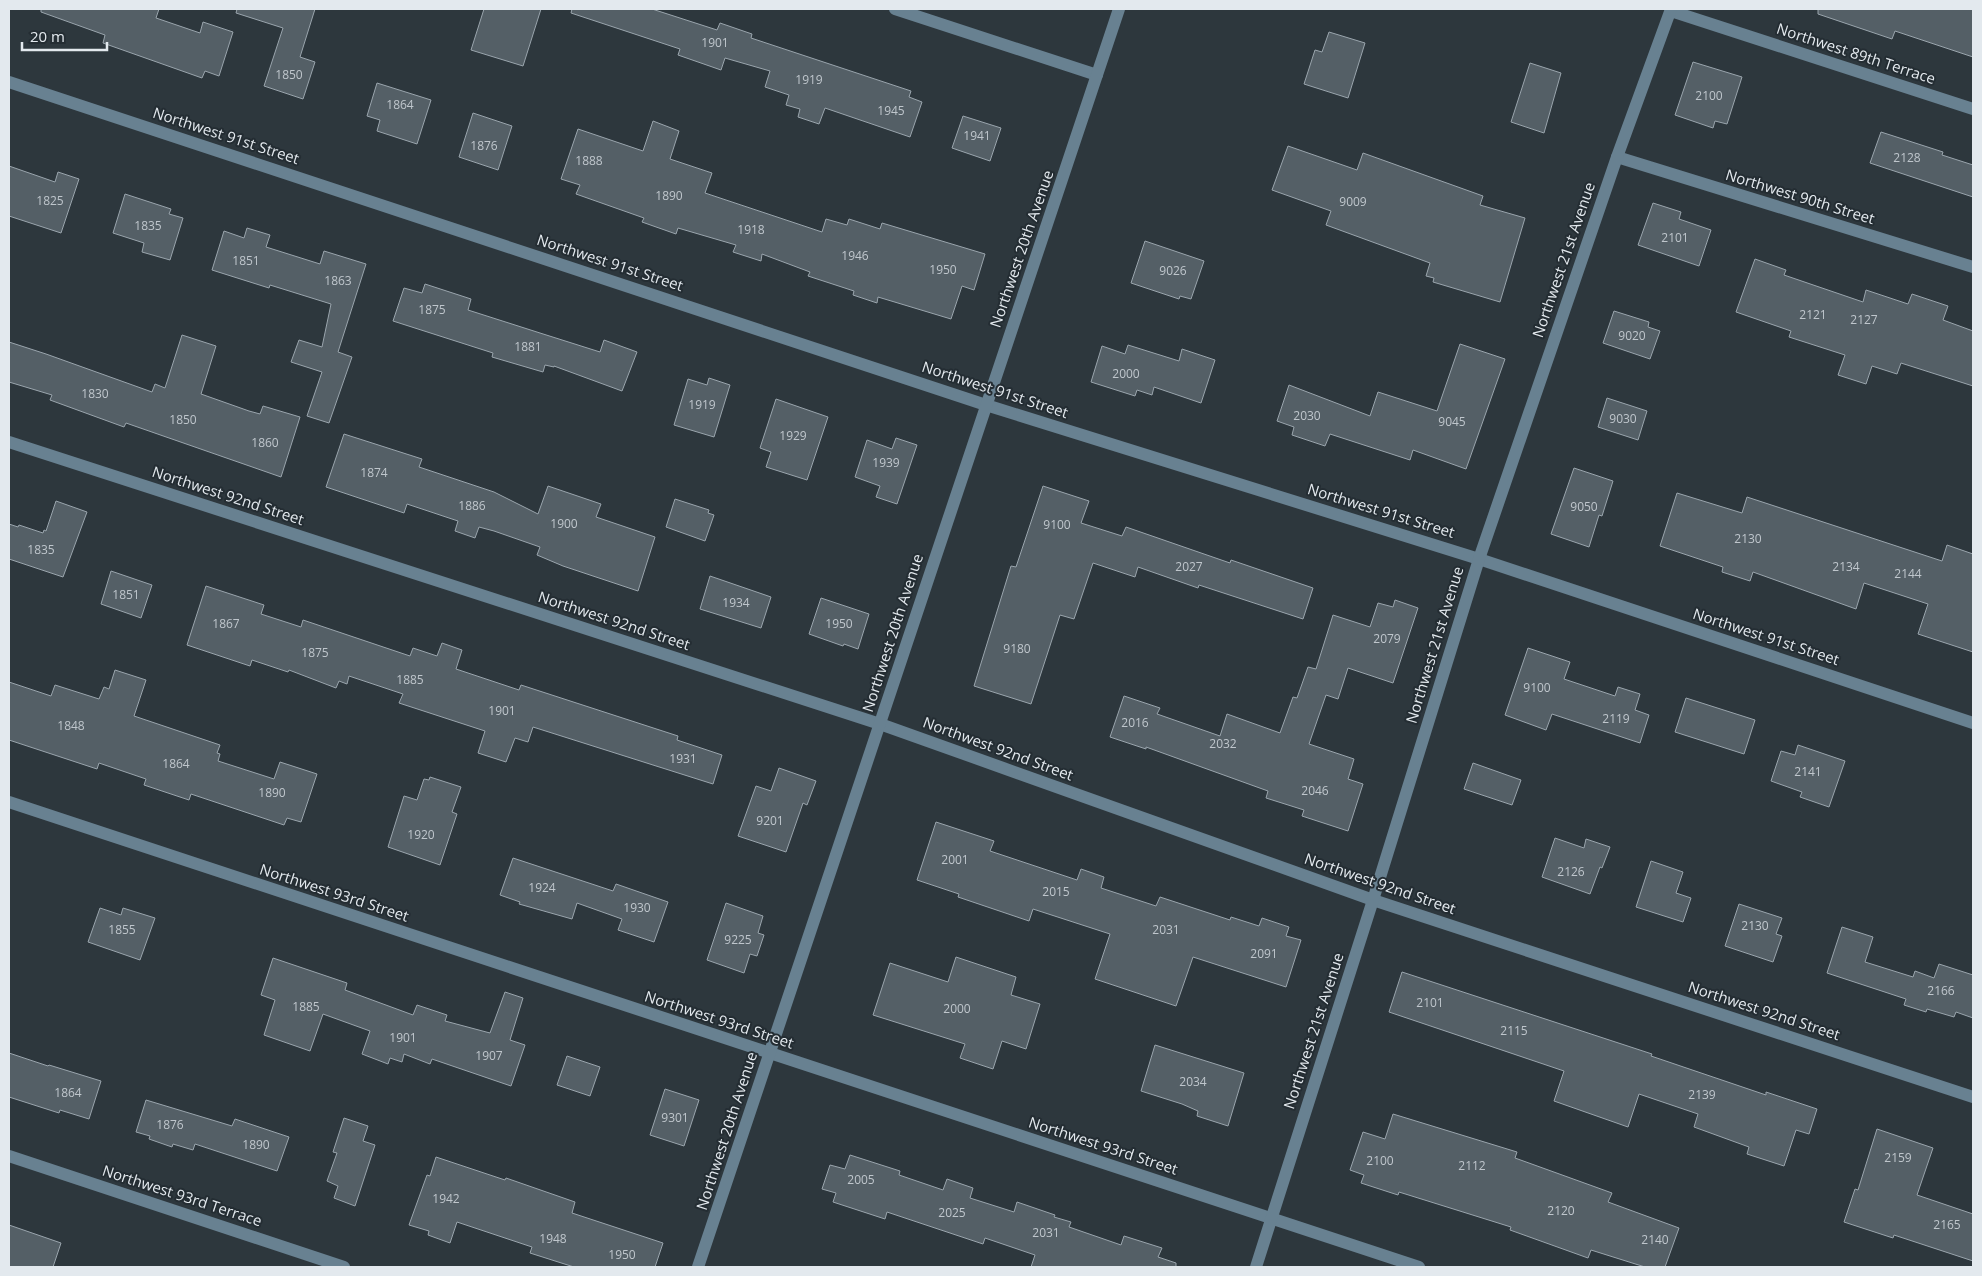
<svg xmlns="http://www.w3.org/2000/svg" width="1982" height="1276" font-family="'Open Sans',sans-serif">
  <rect width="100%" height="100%" fill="#2d373d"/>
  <g fill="#545f66" stroke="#9aa5ad">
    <polygon points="41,9 159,9 156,18 200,33 203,22 233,32 219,76 205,71 202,78 103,43 105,35 41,12"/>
    <polygon points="237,9 315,9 300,57 315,62 303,99 264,86 283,28 236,13"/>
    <polygon points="484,9 541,9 523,66 471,50"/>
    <polygon points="572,9 652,9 717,30 720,23 752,34 751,38 911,91 909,97 922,102 910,137 825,108 819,124 798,117 800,109 786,105 789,95 765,87 770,71 725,58 721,70 678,55 680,49 571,13"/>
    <polygon points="1818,9 1973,9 1973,57 1895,31 1892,39 1818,14"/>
    <polygon points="1329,32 1365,43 1348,98 1304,84 1315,50 1322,52"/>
    <polygon points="1693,62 1742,77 1727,124 1715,121 1713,128 1675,115"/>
    <polygon points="1530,63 1561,73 1544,133 1511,122"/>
    <polygon points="377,83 431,100 417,144 377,131 380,120 367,116"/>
    <polygon points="473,113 512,126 498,170 459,157"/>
    <polygon points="963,116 1001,128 990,161 952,148"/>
    <polygon points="653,121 679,131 670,159 712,173 705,193 822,232 826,219 847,225 849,219 880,229 882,223 985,254 974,290 962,286 951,319 878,297 877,303 853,295 854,291 808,276 810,272 762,254 761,261 733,252 736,245 678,228 676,234 642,222 644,218 576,194 580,185 561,179 578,129 643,151"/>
    <polygon points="1881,132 1943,152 1942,155 1973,165 1973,197 1870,163"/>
    <polygon points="1288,146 1357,170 1363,153 1483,196 1480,205 1525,218 1500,302 1433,282 1434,278 1426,276 1430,263 1326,225 1331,211 1272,190"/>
    <polygon points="9,166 55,182 58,172 79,179 61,233 9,216"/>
    <polygon points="125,194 171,209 169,214 183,218 170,260 142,252 144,243 113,233"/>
    <polygon points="1653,203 1681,212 1679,219 1711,230 1699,266 1638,245"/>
    <polygon points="247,228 270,235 266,247 320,264 324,251 366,264 338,352 352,357 329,423 307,416 322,372 291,362 299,340 322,347 331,304 270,285 269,288 212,270 224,231 244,238"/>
    <polygon points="1145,241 1204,261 1191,299 1180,296 1179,299 1131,283"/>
    <polygon points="1755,259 1786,270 1784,275 1863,302 1866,290 1908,304 1912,294 1948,306 1943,320 1973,331 1973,386 1901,363 1897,374 1872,366 1866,384 1838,375 1845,355 1789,337 1791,331 1736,312"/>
    <polygon points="425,284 471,299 468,310 540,333 600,352 604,340 637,352 622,391 554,366 554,367 545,365 543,372 492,357 493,353 393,321 404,288 422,293"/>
    <polygon points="1614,311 1649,322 1648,327 1660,331 1650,359 1603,343"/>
    <polygon points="182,335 216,346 201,394 249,411 260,414 263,406 300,417 281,477 126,423 124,427 50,400 52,395 9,382 9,342 46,354 152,392 155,384 165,388"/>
    <polygon points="1460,344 1505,359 1466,469 1413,450 1410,460 1330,434 1325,446 1292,435 1294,427 1277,421 1289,385 1370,416 1378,392 1437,411"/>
    <polygon points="1128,345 1179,361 1182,349 1215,360 1201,403 1154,387 1152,395 1137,390 1135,396 1091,382 1102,346 1125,354"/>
    <polygon points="709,378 730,385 714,437 674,425 688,379 707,385"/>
    <polygon points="1607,398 1647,411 1638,440 1598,427"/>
    <polygon points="776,399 828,417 807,480 766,467 771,452 760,448"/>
    <polygon points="344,434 422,459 419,467 494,492 538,514 548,486 601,504 596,517 655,537 638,591 563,566 537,555 540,547 494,531 479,527 475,538 455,531 458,521 407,504 404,513 326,487"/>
    <polygon points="896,438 917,445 897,504 876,497 880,486 855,477 867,440 892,449"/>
    <polygon points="1574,468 1613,481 1602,516 1599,515 1589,547 1551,534"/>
    <polygon points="1043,486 1089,501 1081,523 1122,536 1126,527 1230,563 1231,560 1313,588 1303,619 1199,585 1198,588 1138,567 1135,577 1093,563 1074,619 1060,615 1031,704 974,686 1011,566 1016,567"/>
    <polygon points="1677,493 1742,513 1747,497 1942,561 1947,545 1973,554 1973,652 1918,634 1928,604 1864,583 1856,609 1753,572 1750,581 1722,572 1723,567 1660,546"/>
    <polygon points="675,499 709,510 708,513 714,515 705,541 666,527"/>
    <polygon points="56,501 87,512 63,577 9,559 9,524 18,527 19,525 43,533 44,530 46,531"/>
    <polygon points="111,571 152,585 141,618 101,604"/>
    <polygon points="710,576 771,597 761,628 700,609"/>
    <polygon points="206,586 264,605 261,614 301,627 303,620 410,656 413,648 437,656 442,643 462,650 456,669 519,690 521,685 678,736 677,740 722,755 713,784 533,727 528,742 515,738 506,762 478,753 485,731 399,703 403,694 349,676 347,684 339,681 336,688 289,670 288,672 252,660 250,666 187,645"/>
    <polygon points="821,598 869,614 858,649 844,644 843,646 809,634"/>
    <polygon points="1395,600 1418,608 1393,683 1348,668 1338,699 1326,695 1309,744 1354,759 1348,779 1363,784 1348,831 1302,816 1304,810 1266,798 1268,791 1146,747 1146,749 1110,737 1124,696 1160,708 1157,714 1220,736 1227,714 1280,733 1293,697 1297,698 1308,667 1316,669 1333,615 1370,627 1378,603 1393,607"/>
    <polygon points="1528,648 1570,662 1564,679 1615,696 1618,687 1640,694 1635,710 1649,715 1640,743 1552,714 1546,730 1505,715"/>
    <polygon points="115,670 146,680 134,716 220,745 217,753 220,754 218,761 274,779 280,762 317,774 301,822 287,818 284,825 191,794 189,800 144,785 146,779 99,763 97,769 9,740 9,682 51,696 55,685 99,699 104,687 109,689"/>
    <polygon points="1686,698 1755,720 1744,754 1675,732"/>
    <polygon points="1798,745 1845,761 1829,807 1800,797 1802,792 1771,781 1781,751 1795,755"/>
    <polygon points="1473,763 1521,780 1512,805 1464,789"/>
    <polygon points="779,768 816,781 807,805 803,803 786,852 738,836 756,786 771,791"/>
    <polygon points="430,777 461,787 452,812 457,814 440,865 388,847 404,796 417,800 424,779 429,780"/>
    <polygon points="936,822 994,841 990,851 1077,880 1081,869 1104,877 1101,888 1156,906 1160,897 1230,920 1231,917 1259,926 1262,918 1289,927 1286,936 1301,940 1286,987 1193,957 1176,1006 1095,979 1110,934 1033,909 1029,921 958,897 959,894 917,880"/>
    <polygon points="1555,838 1584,848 1586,839 1610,847 1602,868 1600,867 1590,894 1542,877"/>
    <polygon points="513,858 613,891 616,884 668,902 654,942 618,930 622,919 577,903 572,919 519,904 520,902 500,895"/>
    <polygon points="1651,861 1683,872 1676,893 1691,898 1683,922 1636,907"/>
    <polygon points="726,903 763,916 758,933 764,935 757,956 750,954 744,973 707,960"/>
    <polygon points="1739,904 1782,918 1776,934 1782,936 1773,962 1725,946"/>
    <polygon points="100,908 121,915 123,908 155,918 140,960 88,942"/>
    <polygon points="1842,927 1873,937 1865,962 1913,977 1915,971 1934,978 1939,964 1973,975 1973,1018 1956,1012 1954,1017 1927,1009 1926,1012 1904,1005 1906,999 1827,973"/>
    <polygon points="956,957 1016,977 1011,995 1040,1004 1026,1049 1002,1041 993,1069 960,1058 965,1044 873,1015 890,963 948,982"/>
    <polygon points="273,958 347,983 345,990 413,1015 417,1005 447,1015 445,1021 490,1033 505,992 523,998 510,1040 525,1045 511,1086 432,1059 430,1064 404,1054 402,1062 390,1058 388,1064 362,1054 370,1031 323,1014 310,1051 264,1035 275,1000 261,995"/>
    <polygon points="1402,972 1652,1054 1651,1056 1766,1095 1766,1092 1817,1109 1809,1134 1796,1130 1784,1166 1747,1154 1749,1147 1694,1127 1698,1114 1639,1094 1628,1127 1554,1101 1564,1071 1389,1012"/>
    <polygon points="1155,1045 1244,1073 1228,1126 1197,1116 1198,1111 1182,1104 1141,1091"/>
    <polygon points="9,1053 48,1066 49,1065 101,1081 89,1119 60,1110 59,1113 9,1097"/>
    <polygon points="567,1056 600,1067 590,1096 557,1085"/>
    <polygon points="665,1089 699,1100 684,1146 650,1135"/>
    <polygon points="146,1100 232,1126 235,1119 289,1137 277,1171 195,1144 193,1150 173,1144 172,1147 149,1139 150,1136 136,1132"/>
    <polygon points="1393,1114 1517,1152 1515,1158 1612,1193 1608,1202 1679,1228 1665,1267 1645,1267 1591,1250 1588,1258 1510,1230 1511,1227 1399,1192 1398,1195 1361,1183 1364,1175 1350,1170 1363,1132 1385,1139"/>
    <polygon points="344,1118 368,1126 363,1141 375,1145 355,1206 334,1198 338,1186 327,1181 337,1153 333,1152"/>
    <polygon points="1877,1129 1933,1148 1917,1195 1973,1214 1973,1261 1894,1235 1893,1238 1844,1222 1855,1189 1858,1190"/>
    <polygon points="850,1155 900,1171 899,1175 943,1190 947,1179 973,1188 970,1198 1014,1212 1017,1202 1055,1215 1054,1217 1071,1222 1069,1227 1121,1245 1124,1236 1162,1248 1158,1257 1176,1263 1176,1267 1031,1267 1035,1255 985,1238 983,1244 887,1212 885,1219 833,1202 836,1193 822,1189 830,1165 845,1169"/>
    <polygon points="436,1157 505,1180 506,1178 575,1202 572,1213 663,1243 655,1267 574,1267 530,1253 532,1247 457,1222 450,1243 428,1235 429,1231 409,1225 427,1175 430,1176"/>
    <polygon points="9,1225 61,1243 53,1267 9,1267"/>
  </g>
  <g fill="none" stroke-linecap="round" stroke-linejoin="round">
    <g stroke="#688191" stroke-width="12">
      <polyline points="895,9 1097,75"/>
      <polyline points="1671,11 1973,109"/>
      <polyline points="9,82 986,405 1479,559 1973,723"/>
      <polyline points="1617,157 1973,267"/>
      <polyline points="9,442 880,724 1373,900 1973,1097"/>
      <polyline points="9,802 1419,1267"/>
      <polyline points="9,1156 344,1267"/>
      <polyline points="698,1267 1119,9"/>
      <polyline points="1256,1267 1373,900 1479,559 1617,157 1671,9"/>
    </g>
  </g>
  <g text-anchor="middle" stroke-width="4" stroke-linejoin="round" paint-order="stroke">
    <g font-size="12" fill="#bfc6cc">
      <text x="715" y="47">1901</text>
      <text x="289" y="79">1850</text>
      <text x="809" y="84">1919</text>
      <text x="1709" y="100">2100</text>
      <text x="400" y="109">1864</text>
      <text x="891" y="115">1945</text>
      <text x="977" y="140">1941</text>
      <text x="484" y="150">1876</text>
      <text x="1907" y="162">2128</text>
      <text x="589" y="165">1888</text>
      <text x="669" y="200">1890</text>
      <text x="50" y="205">1825</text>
      <text x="1353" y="206">9009</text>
      <text x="148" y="230">1835</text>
      <text x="751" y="234">1918</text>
      <text x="1675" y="242">2101</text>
      <text x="855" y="260">1946</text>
      <text x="246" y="265">1851</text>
      <text x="943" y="274">1950</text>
      <text x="1173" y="275">9026</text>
      <text x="338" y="285">1863</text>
      <text x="432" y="314">1875</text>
      <text x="1813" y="319">2121</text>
      <text x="1864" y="324">2127</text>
      <text x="1632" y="340">9020</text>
      <text x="528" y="351">1881</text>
      <text x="1126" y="378">2000</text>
      <text x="95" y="398">1830</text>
      <text x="702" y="409">1919</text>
      <text x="1307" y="420">2030</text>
      <text x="1623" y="423">9030</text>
      <text x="183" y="424">1850</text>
      <text x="1452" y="426">9045</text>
      <text x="793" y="440">1929</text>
      <text x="265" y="447">1860</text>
      <text x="886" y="467">1939</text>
      <text x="374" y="477">1874</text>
      <text x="472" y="510">1886</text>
      <text x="1584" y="511">9050</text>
      <text x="564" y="528">1900</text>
      <text x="1057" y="529">9100</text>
      <text x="1748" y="543">2130</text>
      <text x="41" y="554">1835</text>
      <text x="1189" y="571">2027</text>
      <text x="1846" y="571">2134</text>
      <text x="1908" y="578">2144</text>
      <text x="126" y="599">1851</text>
      <text x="736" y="607">1934</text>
      <text x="226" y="628">1867</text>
      <text x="839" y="628">1950</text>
      <text x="1387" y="643">2079</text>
      <text x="1017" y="653">9180</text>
      <text x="315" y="657">1875</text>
      <text x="410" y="684">1885</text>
      <text x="1537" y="692">9100</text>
      <text x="502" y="715">1901</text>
      <text x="1616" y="723">2119</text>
      <text x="1135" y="727">2016</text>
      <text x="71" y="730">1848</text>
      <text x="1223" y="748">2032</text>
      <text x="683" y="763">1931</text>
      <text x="176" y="768">1864</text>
      <text x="1808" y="776">2141</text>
      <text x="1315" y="795">2046</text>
      <text x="272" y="797">1890</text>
      <text x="770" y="825">9201</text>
      <text x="421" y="839">1920</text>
      <text x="955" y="864">2001</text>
      <text x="1571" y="876">2126</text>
      <text x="542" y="892">1924</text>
      <text x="1056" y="896">2015</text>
      <text x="637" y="912">1930</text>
      <text x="1755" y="930">2130</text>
      <text x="122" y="934">1855</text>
      <text x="1166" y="934">2031</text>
      <text x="738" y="944">9225</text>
      <text x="1264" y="958">2091</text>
      <text x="1941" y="995">2166</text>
      <text x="1430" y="1007">2101</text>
      <text x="306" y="1011">1885</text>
      <text x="957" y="1013">2000</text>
      <text x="1514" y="1035">2115</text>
      <text x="403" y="1042">1901</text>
      <text x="489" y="1060">1907</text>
      <text x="1193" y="1086">2034</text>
      <text x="68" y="1097">1864</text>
      <text x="1702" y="1099">2139</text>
      <text x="675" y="1122">9301</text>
      <text x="170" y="1129">1876</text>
      <text x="256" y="1149">1890</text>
      <text x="1898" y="1162">2159</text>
      <text x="1380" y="1165">2100</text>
      <text x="1472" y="1170">2112</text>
      <text x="861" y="1184">2005</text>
      <text x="446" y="1203">1942</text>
      <text x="1561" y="1215">2120</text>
      <text x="952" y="1217">2025</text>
      <text x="1947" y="1229">2165</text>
      <text x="1046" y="1237">2031</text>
      <text x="553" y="1243">1948</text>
      <text x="1655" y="1244">2140</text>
      <text x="622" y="1259">1950</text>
    </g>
    <g font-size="15" fill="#e3e9ee" stroke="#242d33">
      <text transform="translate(1856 54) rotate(18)" y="5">Northwest 89th Terrace</text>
      <text transform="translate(226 136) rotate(18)" y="5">Northwest 91st Street</text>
      <text transform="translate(1800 197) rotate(17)" y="5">Northwest 90th Street</text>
      <text transform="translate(1022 249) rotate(-71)" y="5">Northwest 20th Avenue</text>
      <text transform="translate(1564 260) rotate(-71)" y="5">Northwest 21st Avenue</text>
      <text transform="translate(610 263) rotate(18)" y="5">Northwest 91st Street</text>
      <text transform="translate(995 390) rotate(18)" y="5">Northwest 91st Street</text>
      <text transform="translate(228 496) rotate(18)" y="5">Northwest 92nd Street</text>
      <text transform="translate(1381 511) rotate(17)" y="5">Northwest 91st Street</text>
      <text transform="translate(614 621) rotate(18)" y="5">Northwest 92nd Street</text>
      <text transform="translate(893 633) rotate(-72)" y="5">Northwest 20th Avenue</text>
      <text transform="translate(1766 637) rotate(18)" y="5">Northwest 91st Street</text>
      <text transform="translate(1435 645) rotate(-73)" y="5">Northwest 21st Avenue</text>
      <text transform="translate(998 749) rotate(20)" y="5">Northwest 92nd Street</text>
      <text transform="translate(1380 884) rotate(19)" y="5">Northwest 92nd Street</text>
      <text transform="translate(334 893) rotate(18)" y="5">Northwest 93rd Street</text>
      <text transform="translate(1764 1011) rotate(18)" y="5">Northwest 92nd Street</text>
      <text transform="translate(719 1020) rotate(18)" y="5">Northwest 93rd Street</text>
      <text transform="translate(1314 1031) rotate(-72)" y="5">Northwest 21st Avenue</text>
      <text transform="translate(727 1131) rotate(-72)" y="5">Northwest 20th Avenue</text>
      <text transform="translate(1103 1146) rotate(18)" y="5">Northwest 93rd Street</text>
      <text transform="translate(182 1196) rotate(18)" y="5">Northwest 93rd Terrace</text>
    </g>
  </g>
  <rect width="1982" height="1276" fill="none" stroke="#e3e9ee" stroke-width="20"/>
  <path d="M22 42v8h85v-8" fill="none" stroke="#e3e9ee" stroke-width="2.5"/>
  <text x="30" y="42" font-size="15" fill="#e3e9ee" stroke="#242d33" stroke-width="4" paint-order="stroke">20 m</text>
</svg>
